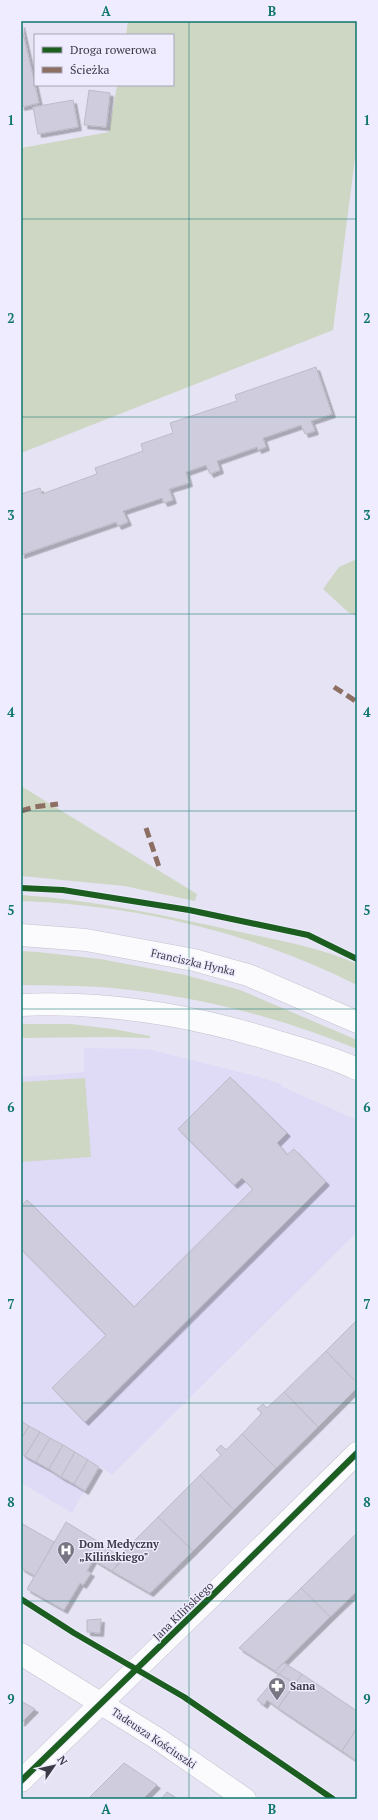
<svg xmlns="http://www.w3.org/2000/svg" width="378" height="1820" font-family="'PT Serif',serif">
  <defs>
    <filter id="shadow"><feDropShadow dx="3.5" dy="3.5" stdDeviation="0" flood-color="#0004"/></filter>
  </defs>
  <rect width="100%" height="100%" fill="#e6e4f4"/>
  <polygon fill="#dfdbf7" points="84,1048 148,1049 256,1076 281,1084 281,1086 357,1120 357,1232 112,1475 99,1465 72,1513 21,1483 21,1077 84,1072"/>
  <g fill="#ced7c4">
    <polygon points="128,21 357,21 357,143 333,330 21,453 21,148 109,132 117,85 173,85 173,35 126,35"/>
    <polygon points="357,559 357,616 348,612 323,589 339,567"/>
    <polygon points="21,786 197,894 195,901 124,886 21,876"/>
    <path d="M21,895C95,900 167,916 240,932C280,941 320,947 357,964V985C254,933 136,905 21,901Z"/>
    <path d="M21,951L38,952L100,959L185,975L240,990L357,1040V1049C280,1017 196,996 112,988C82,985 51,986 21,985Z"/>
    <polygon points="21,1024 71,1024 113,1029 150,1036 150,1038 113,1037 21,1038"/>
    <polygon points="85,1078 91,1157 21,1162 21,1082"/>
  </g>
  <g fill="#cfccde" stroke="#bdbbc7" filter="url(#shadow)">
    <polygon points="21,24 39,103 21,107"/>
    <polygon points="89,90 110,93 106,127 84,125"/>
    <polygon points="73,100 78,127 38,134 33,107"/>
    <polygon points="316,367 332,414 311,421 315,431 305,434 301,425 263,438 266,447 258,450 257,447 217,461 220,470 210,474 206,465 186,472 189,483 169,489 173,500 164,503 162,498 123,511 128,522 118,526 116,522 21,555 21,494 40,488 42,494 97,474 95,468 143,451 141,444 173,433 170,423 237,401 235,395"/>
    <polygon points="230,1077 287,1133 277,1143 287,1155 294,1149 326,1182 85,1422 52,1388 106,1335 21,1249 21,1206 27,1200 134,1307 253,1189 242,1178 234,1185 178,1129"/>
    <polygon points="357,1320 357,1383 326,1351"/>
    <polygon points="326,1351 357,1383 357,1388 318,1427 284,1392"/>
    <polygon points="284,1392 318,1427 276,1468 242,1434 262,1413 257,1409 263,1404 267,1408"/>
    <polygon points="21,1421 29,1426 21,1439"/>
    <polygon points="29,1426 40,1432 25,1456 21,1453 21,1439"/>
    <polygon points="40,1432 50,1438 36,1462 25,1456"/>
    <polygon points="242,1434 276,1468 234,1510 200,1475 221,1455 216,1450 221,1445 226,1450"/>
    <polygon points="50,1438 63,1445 49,1469 36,1462"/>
    <polygon points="63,1445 75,1452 61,1477 49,1469"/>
    <polygon points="75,1452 88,1460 74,1484 61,1477"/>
    <polygon points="88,1460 99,1467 85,1491 74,1484"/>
    <polygon points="200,1475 234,1510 193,1551 158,1517"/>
    <polygon points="158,1517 193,1551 150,1593 112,1571 121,1562 120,1561 122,1559 119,1556"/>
    <polygon points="66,1522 102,1544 87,1571 91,1573 83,1585 80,1583 64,1610 27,1589"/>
    <polygon points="21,1523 54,1542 35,1576 21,1568"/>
    <polygon points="357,1533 357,1591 330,1617 301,1588"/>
    <polygon points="102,1545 119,1556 122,1559 112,1571 94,1560"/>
    <polygon points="301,1588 330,1617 275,1671 239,1648"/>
    <polygon points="101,1619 100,1633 87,1632 87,1620"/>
    <polygon points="284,1663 302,1674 295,1684 275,1671"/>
    <polygon points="284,1663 288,1665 279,1674 275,1671"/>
    <polygon points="279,1674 295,1684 278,1708 267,1700 264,1705 257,1700"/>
    <polygon points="302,1674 357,1711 357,1728 342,1751 278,1708"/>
    <polygon points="21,1701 35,1709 21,1723"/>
    <polygon points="357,1728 357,1761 342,1751"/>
    <polygon points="124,1763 157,1785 143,1799 88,1799"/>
    <polygon points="167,1792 178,1799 161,1799"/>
  </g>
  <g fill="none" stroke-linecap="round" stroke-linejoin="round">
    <defs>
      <g id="minor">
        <polyline points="21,1654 158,1739 245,1799"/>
        <polyline points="21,1781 220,1588 357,1453"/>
      </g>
      <g id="major">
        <polyline points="21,935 86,940 194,960 248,975 357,1022"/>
        <path d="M21,1005C110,1001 201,1017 285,1044C309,1051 334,1058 357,1069"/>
      </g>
    </defs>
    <use href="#minor" stroke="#c3c1ce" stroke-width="23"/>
    <use href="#major" stroke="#c3c1ce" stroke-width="23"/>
    <use href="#minor" stroke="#fbfbfd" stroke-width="22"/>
    <use href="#major" stroke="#fbfbfd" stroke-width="22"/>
    <g stroke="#8d6e63" stroke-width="5" stroke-dasharray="10 5" stroke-linecap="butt">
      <polyline points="334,687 357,702"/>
      <polyline points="21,811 34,807 58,804"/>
      <polyline points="146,828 159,867"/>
    </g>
    <defs>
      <g id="cycleway">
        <polyline points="21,888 63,890 189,910 308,935 357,959"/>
        <polyline points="21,1599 74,1633 184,1697 333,1799"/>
        <polyline points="21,1781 220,1588 357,1453"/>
      </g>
    </defs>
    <use href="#cycleway" stroke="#eeecfe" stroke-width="8"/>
    <use href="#cycleway" stroke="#1b5e20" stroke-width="6"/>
  </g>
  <path fill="none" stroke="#0f766e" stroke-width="1" stroke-opacity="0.55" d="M189,21V1799M21,219H357M21,417H357M21,614H357M21,811H357M21,1009H357M21,1206H357M21,1403H357M21,1601H357"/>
  <defs>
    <symbol id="hospital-pin" viewBox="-11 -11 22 30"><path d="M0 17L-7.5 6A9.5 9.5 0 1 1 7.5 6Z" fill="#787683" stroke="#eeecfe"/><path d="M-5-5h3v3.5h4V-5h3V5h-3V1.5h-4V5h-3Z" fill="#fff"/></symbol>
    <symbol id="pharmacy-pin" viewBox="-11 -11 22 30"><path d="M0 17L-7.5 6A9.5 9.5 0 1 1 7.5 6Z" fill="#787683" stroke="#eeecfe"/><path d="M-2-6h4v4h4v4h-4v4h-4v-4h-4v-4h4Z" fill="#fff"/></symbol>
  </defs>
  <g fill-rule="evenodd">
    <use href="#hospital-pin" x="56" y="1540" width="20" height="27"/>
    <use href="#pharmacy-pin" x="267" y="1676" width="20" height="27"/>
  </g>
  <g text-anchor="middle" stroke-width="3" stroke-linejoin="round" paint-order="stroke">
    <g font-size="11" fill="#3c3a46" stroke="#eeecfe">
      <text transform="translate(193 962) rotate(13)" y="4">Franciszka Hynka</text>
      <text transform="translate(183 1611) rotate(-44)" y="4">Jana Kilińskiego</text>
      <text transform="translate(154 1738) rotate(34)" y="4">Tadeusza Kościuszki</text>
    </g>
    <g font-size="11" font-weight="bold" fill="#3c3a46" stroke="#eeecfe" text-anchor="start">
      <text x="79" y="1548">Dom Medyczny<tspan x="79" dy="13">„Kilińskiego"</tspan></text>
      <text x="290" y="1690">Sana</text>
    </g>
  </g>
  <rect width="378" height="1820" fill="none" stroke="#eeecfe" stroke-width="44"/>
  <rect x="34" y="34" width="140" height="52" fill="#eeecfe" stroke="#a7a5b4"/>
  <rect x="42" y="47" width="20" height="6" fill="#1b5e20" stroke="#a7a5b4"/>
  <text x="70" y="54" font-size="12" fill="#3c3a46">Droga rowerowa</text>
  <rect x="42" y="67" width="20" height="6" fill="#8d6e63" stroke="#a7a5b4"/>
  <text x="70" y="74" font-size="12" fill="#3c3a46">Ścieżka</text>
  <g transform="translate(54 1766) rotate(56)" stroke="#eeecfe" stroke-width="3" paint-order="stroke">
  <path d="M0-3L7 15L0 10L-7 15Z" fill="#3c3a46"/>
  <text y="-6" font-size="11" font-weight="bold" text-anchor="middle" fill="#3c3a46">N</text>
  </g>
  <rect x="22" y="22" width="334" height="1776" fill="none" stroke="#0f766e" stroke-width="1.5"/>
  <g font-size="13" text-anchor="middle" font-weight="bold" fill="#0f766e">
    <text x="106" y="16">A</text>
    <text x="272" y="16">B</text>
    <text x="11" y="125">1</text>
    <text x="367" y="125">1</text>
    <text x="11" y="323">2</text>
    <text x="367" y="323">2</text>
    <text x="11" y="520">3</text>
    <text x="367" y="520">3</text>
    <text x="11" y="717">4</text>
    <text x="367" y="717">4</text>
    <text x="11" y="915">5</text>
    <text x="367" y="915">5</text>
    <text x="11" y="1112">6</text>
    <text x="367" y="1112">6</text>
    <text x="11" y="1309">7</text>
    <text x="367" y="1309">7</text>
    <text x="11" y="1507">8</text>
    <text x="367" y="1507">8</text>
    <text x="11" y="1704">9</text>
    <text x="367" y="1704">9</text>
    <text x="106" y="1814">A</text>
    <text x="272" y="1814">B</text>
  </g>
</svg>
